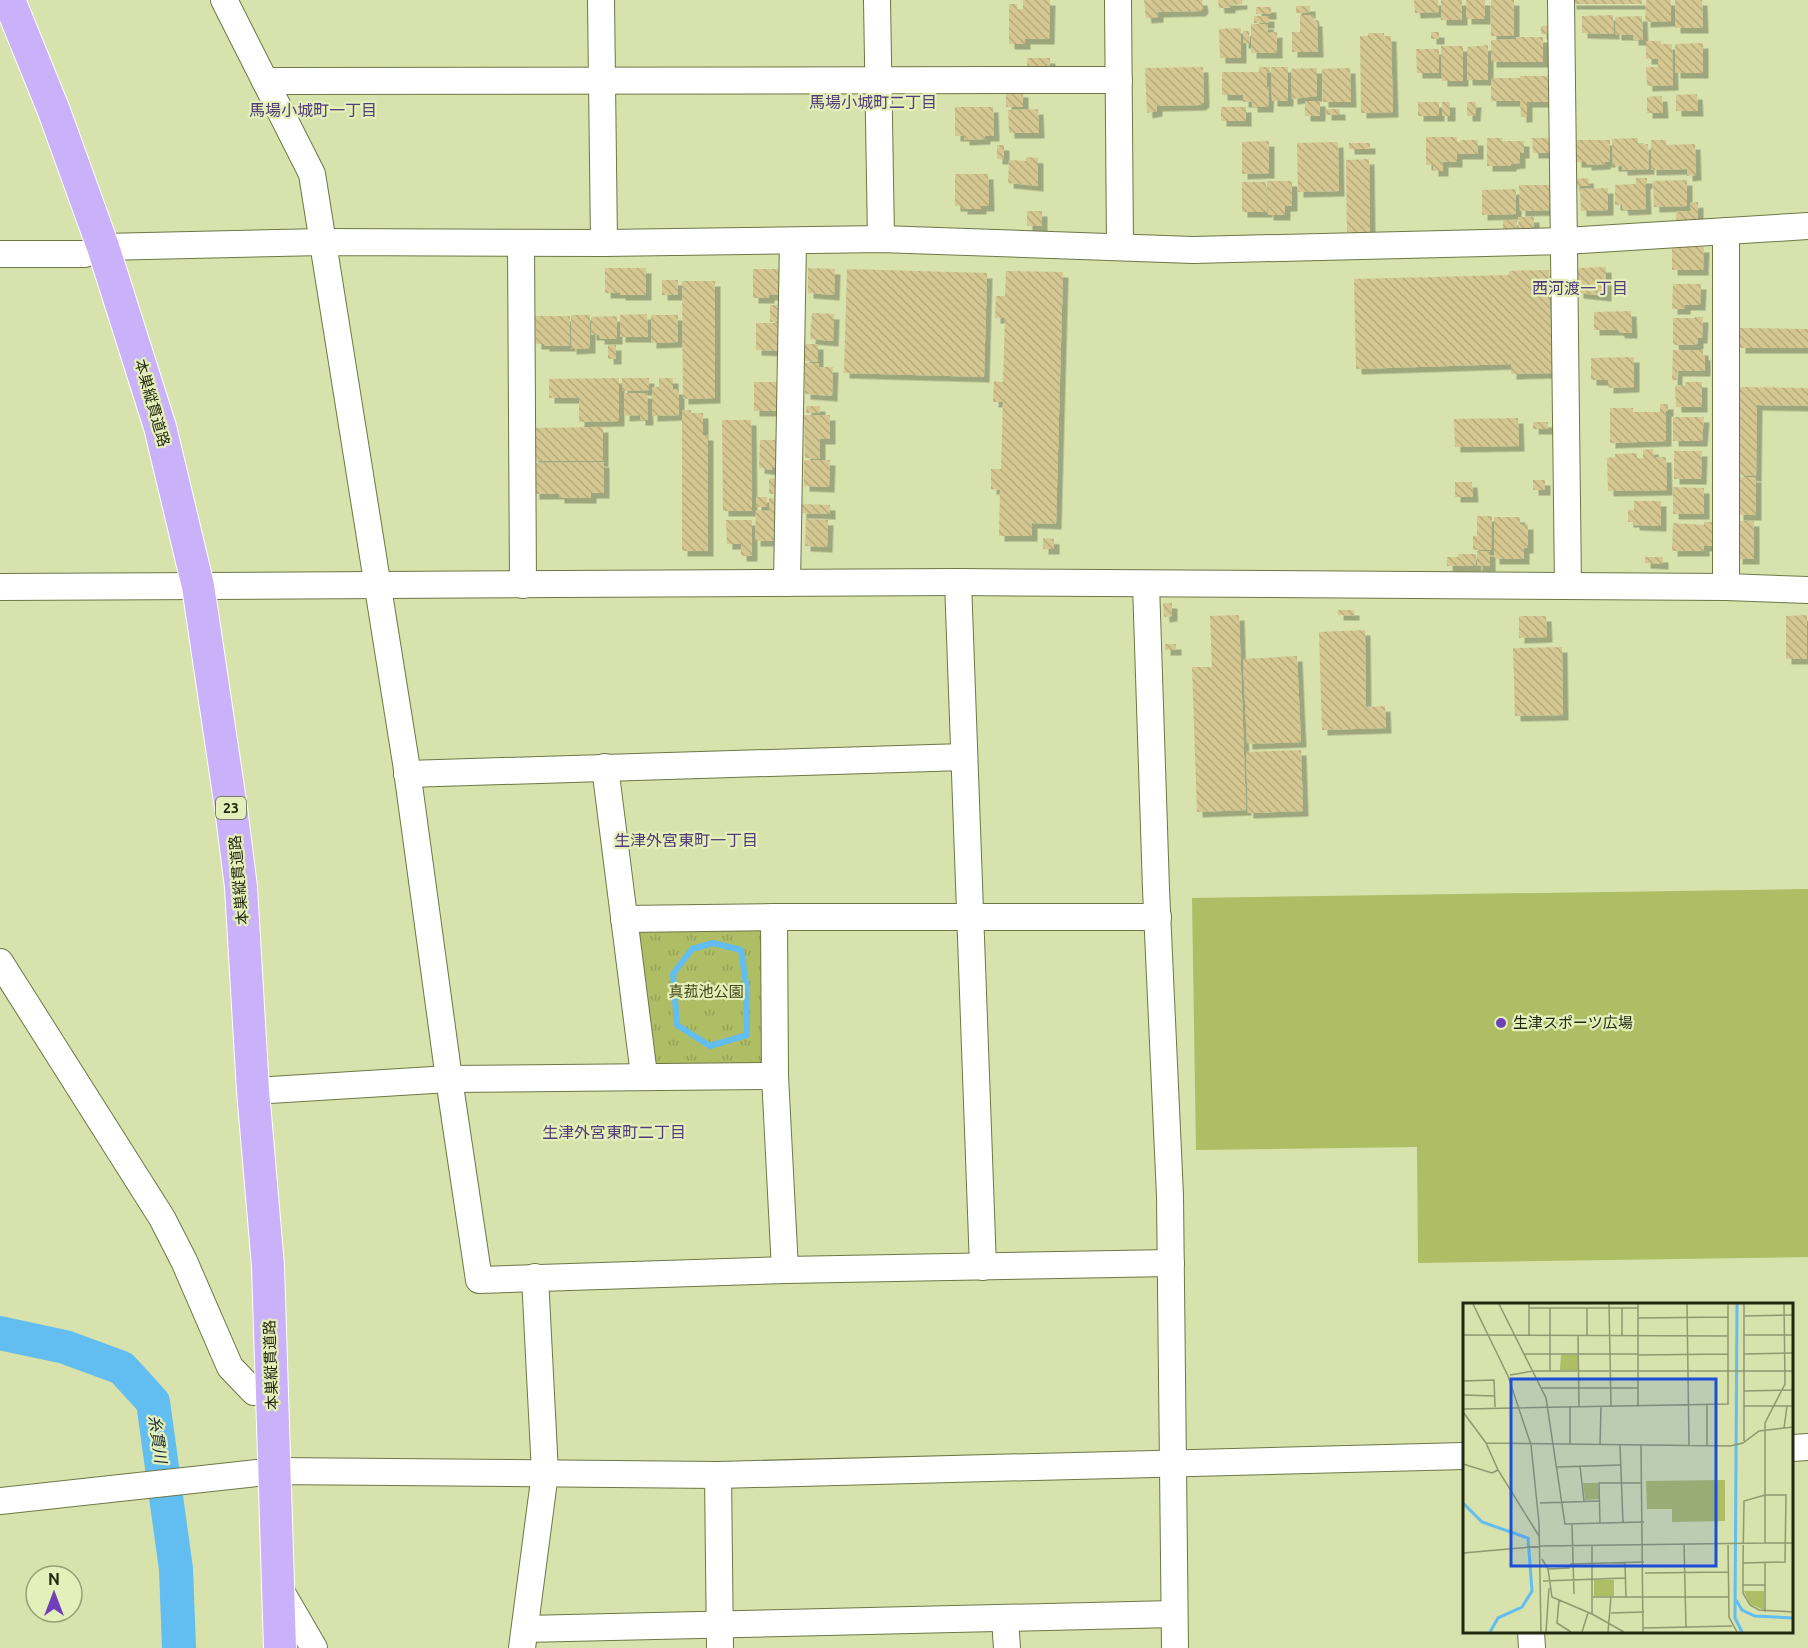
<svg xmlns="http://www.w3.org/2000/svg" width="1808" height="1648" font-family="Ubuntu,'Noto Sans JP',sans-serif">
  <defs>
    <pattern id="park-tufts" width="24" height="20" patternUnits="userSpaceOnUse" patternTransform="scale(1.5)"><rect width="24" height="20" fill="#afbd65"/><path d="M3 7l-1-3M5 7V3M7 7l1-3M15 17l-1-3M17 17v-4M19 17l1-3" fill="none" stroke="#96a257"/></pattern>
    <pattern id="building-back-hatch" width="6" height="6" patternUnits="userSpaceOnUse" patternTransform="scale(1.5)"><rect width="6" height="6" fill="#d4c792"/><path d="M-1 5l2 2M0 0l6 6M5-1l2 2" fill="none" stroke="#b6ab7d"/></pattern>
    <filter id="shadow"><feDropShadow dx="5.5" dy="5.5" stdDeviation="0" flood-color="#0004"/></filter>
  </defs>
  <rect width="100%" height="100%" fill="#d7e2ac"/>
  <polygon fill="url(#park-tufts)" points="767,921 773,1063 649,1065 635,922"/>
  <polygon fill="#afbd65" points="1808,889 1808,1257 1418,1263 1417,1147 1196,1150 1192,898"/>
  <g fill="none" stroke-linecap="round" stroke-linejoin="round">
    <polygon stroke="#62bdf1" stroke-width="6" points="713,943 741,950 746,984 747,1035 710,1046 677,1025 673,974 692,949"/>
    <polyline stroke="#62bdf1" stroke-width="34" points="0,1333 65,1347 122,1368 153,1402 176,1569 179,1648"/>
  </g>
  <g fill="url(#building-back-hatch)" filter="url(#shadow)">
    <polygon points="1023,0 1050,0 1049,39 1025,39 1025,44 1009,44 1009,4 1017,4 1017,9 1023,9"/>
    <polygon points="1144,0 1202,0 1203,8 1200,11 1158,12 1158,17 1146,18"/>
    <polygon points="1218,0 1242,0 1242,4 1230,5 1230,8 1219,8"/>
    <polygon points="1414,0 1438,0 1439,12 1415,13"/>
    <rect x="1441" y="0" width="21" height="20"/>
    <rect x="1466" y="0" width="19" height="19"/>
    <rect x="1491" y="0" width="23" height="36"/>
    <rect x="1571" y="0" width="71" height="4"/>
    <polygon points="1646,0 1671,0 1671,21 1645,22"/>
    <polygon points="1675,0 1702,0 1703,28 1675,28"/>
    <rect x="1296" y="6" width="14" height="7"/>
    <rect x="1256" y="7" width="15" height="7"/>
    <polygon points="1300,15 1313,15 1314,21 1317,21 1318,52 1292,52 1292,32 1300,32"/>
    <polygon points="1613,15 1614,34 1582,33 1582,16"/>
    <rect x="1254" y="16" width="15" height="7"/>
    <polygon points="1642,16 1643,40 1633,40 1633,35 1616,35 1615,17"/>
    <polygon points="1251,24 1268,24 1268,33 1277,32 1277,53 1251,53"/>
    <rect x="1541" y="26" width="8" height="8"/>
    <polygon points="1241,28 1241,58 1220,58 1219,29"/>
    <polygon points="1243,31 1249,31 1250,43 1243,43"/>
    <rect x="1431" y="32" width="8" height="7"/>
    <polygon points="1368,33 1384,33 1384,36 1391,36 1393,112 1361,113 1360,36 1368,36"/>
    <polygon points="1516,37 1543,37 1543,62 1491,62 1491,40 1516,39"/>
    <polygon points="1646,41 1661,41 1661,44 1672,44 1673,85 1647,86 1646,67 1658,67 1658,59 1646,59"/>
    <polygon points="1703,43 1703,73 1675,73 1675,44"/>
    <polygon points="1488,45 1488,80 1467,80 1467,47"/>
    <polygon points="1441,46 1463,46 1463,81 1442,81"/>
    <polygon points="1416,49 1439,49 1439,73 1417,73"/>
    <rect x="1027" y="58" width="23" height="15"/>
    <polygon points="1203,67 1204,102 1200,105 1157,106 1157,111 1147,113 1145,68"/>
    <polygon points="1259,67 1270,67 1270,72 1267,72 1267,87 1269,87 1268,107 1252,107 1252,102 1243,102 1243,95 1222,95 1222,72 1259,72"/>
    <polygon points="1271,67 1288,67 1288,101 1272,101"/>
    <polygon points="1317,68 1317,96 1292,99 1291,69"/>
    <polygon points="1350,68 1351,102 1323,102 1322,69"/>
    <polygon points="1520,76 1549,76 1550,102 1527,102 1527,117 1521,117 1520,101 1491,101 1491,78 1520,78"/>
    <rect x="1006" y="92" width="17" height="15"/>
    <polygon points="1697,94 1698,111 1676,111 1676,95"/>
    <polygon points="1662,96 1663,113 1647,113 1647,97"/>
    <rect x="1305" y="101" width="15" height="15"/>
    <rect x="1418" y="102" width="21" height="14"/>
    <rect x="1442" y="102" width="8" height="14"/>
    <polygon points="1467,102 1476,102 1475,116 1467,116"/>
    <polygon points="955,107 993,107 994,136 985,136 985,139 964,140 964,136 955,136"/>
    <rect x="1221" y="107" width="25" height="14"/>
    <polygon points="1038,109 1039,133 1009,133 1008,110"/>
    <rect x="1326" y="109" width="14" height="6"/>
    <polygon points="1426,137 1457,137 1457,142 1461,142 1461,140 1478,140 1478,154 1457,154 1457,162 1443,162 1443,171 1433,171 1433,165 1426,165"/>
    <polygon points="1487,138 1502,138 1502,141 1524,141 1524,153 1520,153 1520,163 1511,164 1511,166 1487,166"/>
    <polygon points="1532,138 1550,138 1550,153 1533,153"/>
    <polygon points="1638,138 1638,145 1648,144 1649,169 1622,170 1622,166 1613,166 1612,139"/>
    <polygon points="1576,140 1610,140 1610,162 1605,162 1605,164 1586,165 1586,162 1576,162"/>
    <polygon points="1651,140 1666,140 1666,145 1695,144 1696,175 1687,176 1687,169 1651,170"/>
    <polygon points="1269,141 1269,173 1242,174 1242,142"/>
    <polygon points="1338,142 1339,191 1298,192 1297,143"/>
    <rect x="1349" y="143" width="21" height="6"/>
    <rect x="997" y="145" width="7" height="14"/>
    <polygon points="1026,157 1038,158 1038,186 1008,183 1009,160 1026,161"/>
    <polygon points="1369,159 1370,232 1347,232 1346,160"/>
    <polygon points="955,174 988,174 989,206 981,206 981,209 962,209 962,206 955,206"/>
    <polygon points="1588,178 1589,186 1574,186 1574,179"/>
    <polygon points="1636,178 1647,178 1647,183 1645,184 1646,209 1623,210 1622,205 1615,205 1615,185 1636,184"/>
    <polygon points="1687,180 1687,206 1654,207 1653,181"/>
    <polygon points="1267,181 1292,181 1292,206 1285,206 1285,215 1268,215"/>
    <polygon points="1242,182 1266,182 1267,212 1242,212"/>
    <polygon points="1519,185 1554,185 1554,210 1520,211"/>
    <polygon points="1608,188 1608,210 1581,211 1580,189"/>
    <polygon points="1516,189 1516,214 1482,215 1482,190"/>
    <polygon points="1698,202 1698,223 1677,224 1676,212 1691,211 1690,203"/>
    <rect x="1027" y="211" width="15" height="15"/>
    <polygon points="1518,217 1534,217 1534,230 1519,231"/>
    <rect x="1503" y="220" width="14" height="11"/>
    <polygon points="1672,247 1704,247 1703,270 1672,270"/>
    <polygon points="1606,267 1606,296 1578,293 1577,268"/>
    <polygon points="605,268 646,268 646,295 620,295 620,293 605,293"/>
    <polygon points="808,268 835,269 834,295 808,293"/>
    <polygon points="753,269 780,269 780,277 784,277 784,294 769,295 769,298 753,298"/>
    <polygon points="847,269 987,273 984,377 844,373"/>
    <polygon points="1549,270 1552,373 1511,374 1511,364 1356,369 1354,279 1509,275 1509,271"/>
    <polygon points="1006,271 1063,272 1056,524 1032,523 1032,536 999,536 1000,490 991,489 991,469 1001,469 1003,402 993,402 994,381 1003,382 1005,318 995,318 996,296 1005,296"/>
    <rect x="662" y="280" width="16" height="15"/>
    <polygon points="682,281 715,281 715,398 683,399"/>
    <polygon points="1673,284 1701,284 1700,305 1685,305 1685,309 1672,309"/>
    <polygon points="770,305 785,305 785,321 770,322"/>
    <polygon points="1631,311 1632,333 1620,333 1618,330 1594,330 1594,312"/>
    <polygon points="812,313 834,314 833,341 810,339"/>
    <polygon points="647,314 648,337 620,337 620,315"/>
    <polygon points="571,315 590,315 590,348 571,349"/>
    <polygon points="651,315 678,315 678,342 651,343"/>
    <polygon points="535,316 570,316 570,346 544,346 544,344 536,344"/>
    <polygon points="617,316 617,339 599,339 599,335 591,335 591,317"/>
    <polygon points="1695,317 1703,317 1702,338 1698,338 1698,343 1695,345 1675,345 1673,343 1673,318 1695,318"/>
    <polygon points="756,323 779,323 779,351 756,350"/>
    <polygon points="1740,328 1808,329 1808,348 1740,348"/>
    <polygon points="805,344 818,344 818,362 804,361"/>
    <rect x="608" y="345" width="8" height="14"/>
    <polygon points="1673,350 1703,350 1703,355 1705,355 1705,371 1677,371 1677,380 1672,380"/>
    <polygon points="1634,357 1634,387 1608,388 1608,380 1591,380 1591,358"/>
    <polygon points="805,363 819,363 819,367 833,367 832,396 805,394"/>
    <polygon points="619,378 619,421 579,422 579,398 549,398 549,379"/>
    <polygon points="622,378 649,378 649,390 622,391"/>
    <polygon points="659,378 673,378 673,389 679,389 679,415 652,416 652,387 659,387"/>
    <rect x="754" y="382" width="30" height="29"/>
    <polygon points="1685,382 1702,382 1702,407 1676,407 1675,386 1685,385"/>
    <polygon points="1739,387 1808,388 1808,406 1757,405 1756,476 1738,475"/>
    <polygon points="624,393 647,393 648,420 640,420 640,415 624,416"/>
    <polygon points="1660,404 1668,404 1668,411 1666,411 1666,441 1610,443 1610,408 1633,408 1633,412 1660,412"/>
    <rect x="806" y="406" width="14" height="7"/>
    <polygon points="682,410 691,410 691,413 703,413 703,435 708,435 708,551 682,551"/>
    <polygon points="804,415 830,415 830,439 820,439 820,459 805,458"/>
    <polygon points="1673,417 1704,417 1702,441 1673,441"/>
    <polygon points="1518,418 1519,446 1455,447 1454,419"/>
    <polygon points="722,420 751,420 752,511 723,511"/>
    <rect x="1533" y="422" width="15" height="7"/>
    <polygon points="603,427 603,461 533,461 533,428"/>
    <polygon points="760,440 778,440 777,468 772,468 772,470 759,468"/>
    <polygon points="1653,449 1654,457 1666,457 1667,490 1608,491 1607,458 1615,457 1615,454 1637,453 1637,458 1643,458 1643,450"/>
    <polygon points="1674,451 1702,451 1701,479 1674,479"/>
    <polygon points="804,460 830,460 829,487 804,486"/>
    <polygon points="604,462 604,493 591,493 591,498 559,498 559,494 534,494 534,463"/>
    <rect x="1738" y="477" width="18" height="38"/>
    <polygon points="769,478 782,479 782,494 769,494"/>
    <rect x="1533" y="480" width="12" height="10"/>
    <polygon points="1455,482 1472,482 1473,497 1455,497"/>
    <polygon points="1673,487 1704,488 1704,514 1673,514"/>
    <rect x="756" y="497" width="11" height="10"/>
    <polygon points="769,498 782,498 778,541 755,541 756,510 769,511"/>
    <polygon points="1634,501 1661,501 1661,526 1634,525 1634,522 1628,522 1628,510 1634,510"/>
    <polygon points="801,504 830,505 830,514 801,513"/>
    <polygon points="1477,516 1492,516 1491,550 1473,550 1473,536 1477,536"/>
    <polygon points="1494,517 1520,517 1520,524 1528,524 1528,548 1524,548 1524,559 1494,559"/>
    <polygon points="806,519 828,520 827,547 805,546"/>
    <polygon points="726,520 752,520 752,556 741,556 741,544 727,544"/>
    <rect x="1737" y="521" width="17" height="38"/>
    <polygon points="1704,522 1717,522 1717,546 1704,546 1704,551 1672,551 1673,523 1704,525"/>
    <polygon points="1043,538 1054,539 1054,549 1043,549"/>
    <rect x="1477" y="551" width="13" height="15"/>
    <polygon points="1458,554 1476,554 1476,566 1447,566 1447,557 1458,557"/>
    <polygon points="1645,557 1663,557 1663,564 1645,563"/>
    <polygon points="1163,603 1172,603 1172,616 1164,617"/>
    <rect x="1338" y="610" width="16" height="5"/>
    <polygon points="1239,615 1246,810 1197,812 1192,667 1212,667 1210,616"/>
    <polygon points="1807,615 1807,659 1786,659 1786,616"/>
    <polygon points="1519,616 1546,616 1547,637 1519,638"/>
    <polygon points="1365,630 1366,707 1385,706 1386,728 1322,730 1319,632"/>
    <rect x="1165" y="644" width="11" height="6"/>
    <polygon points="1562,647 1563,715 1515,716 1513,648"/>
    <polygon points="1297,656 1301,742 1247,744 1243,659"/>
    <polygon points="1301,750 1303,811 1248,813 1246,752"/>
  </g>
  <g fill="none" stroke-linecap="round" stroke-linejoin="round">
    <defs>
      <g id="minor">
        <polyline points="224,0 312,174 406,763 449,1079 479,1280 785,1270 1171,1263"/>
        <polyline points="601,0 604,243"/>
        <polyline points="877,0 881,239"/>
        <polyline points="1118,0 1120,247"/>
        <polyline points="1561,0 1568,586"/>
        <polyline points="265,81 1119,80"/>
        <polyline points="1726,231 1726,587"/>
        <polyline points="521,243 523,585"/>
        <polyline points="0,254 85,254 103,247 323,242 604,243 881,239 1193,250 1565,241 1808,226"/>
        <polyline points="958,582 983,1267"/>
        <polyline points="787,583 793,241"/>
        <polyline points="1146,584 1156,889 1170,1196 1175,1648"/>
        <polyline points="0,587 958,582 1726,587 1808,590"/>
        <polyline points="605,767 644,1075"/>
        <polyline points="407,774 964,757"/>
        <polyline points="624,919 774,917"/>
        <polyline points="0,962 162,1218 184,1261 230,1367 254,1392"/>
        <polyline points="253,1091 449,1079 775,1076"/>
        <polyline points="785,1270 775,1076 774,917 1158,917"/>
        <polyline points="1792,1448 1808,1447"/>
        <polyline points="718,1475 720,1648"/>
        <polyline points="0,1501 275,1471 718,1475 1464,1456"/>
        <polyline points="278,1586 314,1648"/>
        <polyline points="1005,1619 1007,1648"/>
        <polyline points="525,1629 1174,1614"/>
        <polyline points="1531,1632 1532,1648"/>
        <polyline points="522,1648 545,1473 535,1277"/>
      </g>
      <polyline id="major" points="9,0 54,111 103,247 160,427 198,586 231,808 241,887 253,1091 268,1266 280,1648"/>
    </defs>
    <use href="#minor" stroke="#6e7746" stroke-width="28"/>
    <use href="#major" stroke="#fff" stroke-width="34"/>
    <use href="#minor" stroke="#fff" stroke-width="26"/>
    <use href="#major" stroke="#cab2fa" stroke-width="32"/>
  </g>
  <circle fill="#6e41b8" stroke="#e4efb9" stroke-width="2" cx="1501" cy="1023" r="6"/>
  <g text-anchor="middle" stroke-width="4.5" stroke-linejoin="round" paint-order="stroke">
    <rect fill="#e4efb9" stroke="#5e6445" stroke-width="1.5" x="216" y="797" width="30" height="22" rx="4.5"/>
    <g font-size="14" font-weight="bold" fill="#242813">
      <text x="231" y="813">23</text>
    </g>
    <g font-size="15" fill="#242813" stroke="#e4efb9">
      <text transform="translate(152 403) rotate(74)" y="5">本巣縦貫道路</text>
      <text transform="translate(239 880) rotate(-95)" y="5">本巣縦貫道路</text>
      <text transform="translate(271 1365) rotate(-92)" y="5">本巣縦貫道路</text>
    </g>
    <g font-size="15" fill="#404616" stroke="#e4efb9">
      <text x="706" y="997">真菰池公園</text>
    </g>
    <g font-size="15" fill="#242813" stroke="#e4efb9" text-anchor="start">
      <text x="1513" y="1028">生津スポーツ広場</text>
    </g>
    <g font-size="16" fill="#503c79" stroke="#e4efb9">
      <text x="873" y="108">馬場小城町二丁目</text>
      <text x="313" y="116">馬場小城町一丁目</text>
      <text x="1580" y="294">西河渡一丁目</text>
      <text x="686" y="846">生津外宮東町一丁目</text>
      <text x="614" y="1138">生津外宮東町二丁目</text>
    </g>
    <g font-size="16" font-style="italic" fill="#172c38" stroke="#e4efb9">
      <text transform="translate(158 1439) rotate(82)" y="6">糸貫川</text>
    </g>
  </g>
  <g transform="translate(1463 1303)">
    <rect width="330" height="330" fill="#d7e2ac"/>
    <path d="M98,52H115V67H97ZM120,180H135L136,196L122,197ZM131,277H151V293H131ZM281,288H301V307L287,301Z" fill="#afbd65"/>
    <path d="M262,177V218L209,219V206H184L183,178Z" fill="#afbd65"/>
    <path fill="none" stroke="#62bdf1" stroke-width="3" d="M274,1L272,315L279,329M0,200L19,219L65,235L69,288L59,304L35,315L27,329M273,297L279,307L292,313L330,315"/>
    <path fill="none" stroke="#8f986f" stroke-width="1.5" d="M10,1L45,73L68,142L76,220L78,329M36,1L83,95L102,221L181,219M146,1L148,103M175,1V104M224,1L226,142M281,1V138M66,5H175M87,5V68M124,5V32M159,5V32M282,13L330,12M175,15L265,14M0,32L265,33M66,32V1M115,32L116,103M281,32H330M61,51H175M281,51L330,50M175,52L265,51M47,72L70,68H330M0,78L31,77L32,104M78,85H175M281,88L330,87M0,92L32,93M244,102V142M107,103V142M281,103H330M0,106L265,101V1M0,109L23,140L35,167L76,233M321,125L324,103M23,140L267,143L280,140L296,128L330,124M137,142L138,103M157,142L160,220M178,142L180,329M0,161L29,170L35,167M117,163L121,198M94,164L157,162M77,200L136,198M137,220L136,180H179M109,221L111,291M265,240L266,314L274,329M302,240H330M221,241L223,324M129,243V311L161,329M0,250L79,243L302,240V120L322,81L321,1M79,256L85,266L89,294L129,311M162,260L163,295M280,260L322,259L323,192H302L281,198L280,260V290L287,302L296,307L330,309M107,261L181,259M85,266L107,265M182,270L265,269M80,278L163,275M280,282H302M130,294H265M96,297L94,320L108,329M302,309V260M148,310L181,309M180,325L269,323M83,329L86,285M119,329L125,310M145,329L148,294"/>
    <path fill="#1d4ed8" fill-opacity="0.15" stroke="#1d4ed8" stroke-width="3" d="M48,76H253V263H48Z"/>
    <rect width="330" height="330" fill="none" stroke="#242813" stroke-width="3"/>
  </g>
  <g transform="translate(54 1594)"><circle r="28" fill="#e4efb9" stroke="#979f77" stroke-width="1.5"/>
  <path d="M0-4.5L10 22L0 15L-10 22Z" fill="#6e41b8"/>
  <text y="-9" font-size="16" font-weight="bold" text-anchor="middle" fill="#242813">N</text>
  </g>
</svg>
